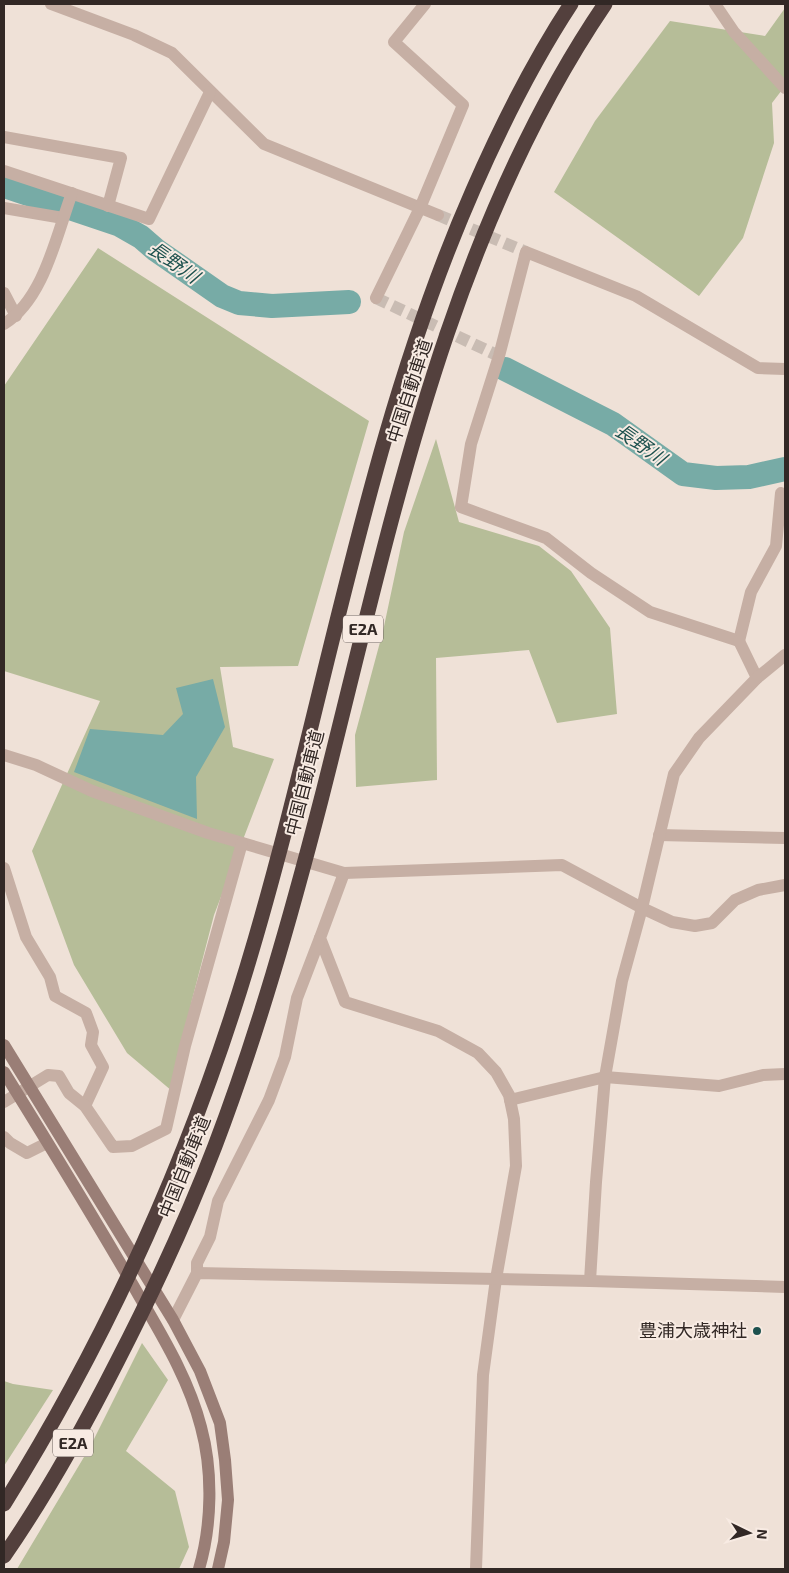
<svg xmlns="http://www.w3.org/2000/svg" width="789" height="1573" font-family="'Exo 2','Noto Sans JP',sans-serif">
  <rect width="100%" height="100%" fill="#efe1d7"/>
  <g fill="#b6bd98">
    <polygon points="785,8 785,86 772,103 774,143 743,238 699,296 554,192 595,121 670,21 765,36"/>
    <polygon points="98,248 369,421 298,666 220,667 233,747 274,759 214,915 192,1000 172,1091 127,1053 74,965 32,851 100,701 4,671 4,386"/>
    <polygon points="436,439 459,522 539,546 571,571 610,628 617,714 557,723 529,650 436,658 437,780 356,787 355,735 383,631 404,532"/>
    <polygon points="142,1343 168,1380 126,1451 175,1491 189,1547 179,1569 17,1569 90,1447"/>
    <polygon points="4,1381 13,1384 53,1390 4,1466"/>
  </g>
  <polygon fill="#77aba6" points="213,679 225,727 196,777 197,819 74,772 90,729 163,735 183,714 176,688"/>
  <g fill="none" stroke-linecap="round" stroke-linejoin="round">
    <g stroke="#77aba6" stroke-width="24">
      <polyline points="4,186 120,225 141,237 156,250 222,296 239,303 272,306 349,302"/>
      <polyline points="505,369 613,424 683,474 716,478 749,477 785,469"/>
    </g>
    <g stroke="#c9bcb3" stroke-width="12" stroke-dasharray="12 6" stroke-linecap="butt">
      <polyline points="438,215 526,252"/>
      <polyline points="376,298 499,356"/>
    </g>
    <g stroke="#c6afa4" stroke-width="12">
      <polyline points="51,4 134,35 172,53 264,144 438,215"/>
      <polyline points="715,4 734,32 785,88"/>
      <polyline points="4,137 121,158 108,206"/>
      <polyline points="4,171 149,219 210,92"/>
      <polyline points="4,208 63,218"/>
      <polyline points="4,293 16,316"/>
      <polyline points="376,298 420,208 463,105 394,42 425,4"/>
      <path d="M4,324C44,299 56,236 72,193"/>
      <polyline points="781,493 776,546 751,592 739,641 650,612 591,573 546,538 461,507 471,444 499,356 526,252 636,296 758,368 785,369"/>
      <polyline points="739,641 757,678"/>
      <polyline points="4,755 36,765 92,791 208,833 344,873 562,865 642,908 672,922 695,926 712,923 735,900 758,890 785,885"/>
      <polyline points="659,835 785,838"/>
      <polyline points="4,868 26,937 50,977 55,996 86,1013 93,1032 91,1045 103,1067 85,1106"/>
      <polyline points="344,873 320,938 345,1002 438,1031 478,1053 496,1072 509,1095 514,1119 516,1166 496,1279 483,1375 476,1569"/>
      <polyline points="510,1100 605,1077 719,1086 763,1075 785,1074"/>
      <polyline points="4,1102 48,1075 59,1076 69,1093 85,1106 113,1147 132,1146 166,1129 185,1046 242,843"/>
      <polyline points="4,1137 10,1143 27,1153 47,1143"/>
      <polyline points="197,1273 197,1263 210,1237 218,1201 269,1100 285,1057 297,998 320,938"/>
      <polyline points="590,1281 596,1182 605,1077 622,981 642,908 674,774 699,738 757,678 785,655"/>
      <polyline points="173,1320 197,1273 590,1281 785,1287"/>
    </g>
    <g stroke="#9a7e76" stroke-width="12">
      <polyline points="4,1045 173,1320 200,1371 220,1423 225,1460 228,1500 224,1542 218,1569"/>
      <path d="M4,1072C48,1143 92,1214 134,1287C159,1331 188,1376 201,1427C213,1471 212,1525 199,1569"/>
    </g>
    <g stroke="#53403d" stroke-width="15">
      <path d="M4,1504C108,1337 190,1156 247,967C325,709 364,438 473,190C501,126 533,62 571,4"/>
      <path d="M4,1556C47,1494 84,1427 118,1360C154,1290 187,1219 215,1146C258,1033 291,916 321,800C390,530 446,238 605,4"/>
    </g>
  </g>
  <circle fill="#1d514e" stroke="#f8ebe3" stroke-width="2" cx="757" cy="1331" r="5"/>
  <g text-anchor="middle" stroke-width="4" stroke-linejoin="round" paint-order="stroke">
    <g fill="#f8ebe3" stroke="#6d625e" stroke-width="1">
      <rect x="343" y="615.5" width="40" height="27" rx="4"/>
      <rect x="53" y="1429.5" width="40" height="27" rx="4"/>
    </g>
    <g font-size="16" font-weight="bold" fill="#322825">
      <text x="363" y="635">E2A</text>
      <text x="73" y="1449">E2A</text>
    </g>
    <g font-size="18" fill="#322825" stroke="#f8ebe3">
      <text transform="translate(410 391) rotate(-72)" y="6">中国自動車道</text>
      <text transform="translate(305 783) rotate(-76)" y="6">中国自動車道</text>
      <text transform="translate(185 1167) rotate(-68)" y="6">中国自動車道</text>
    </g>
    <g font-size="18" fill="#322825" stroke="#f8ebe3" text-anchor="end">
      <text x="747" y="1337">豊浦大歳神社</text>
    </g>
    <g font-size="19" font-style="italic" fill="#1d514e" stroke="#f8ebe3">
      <text transform="translate(174 262) rotate(35)" y="7">長野川</text>
      <text transform="translate(641 444) rotate(35)" y="7">長野川</text>
    </g>
  </g>
  <rect width="789" height="1573" fill="none" stroke="#322825" stroke-width="10"/>
  <g transform="translate(749 1533) rotate(95)" stroke="#f8ebe3" stroke-width="4" paint-order="stroke">
  <path d="M0-4L9 19L0 12L-9 19Z" fill="#322825"/>
  <text y="-8" font-size="14" font-weight="bold" text-anchor="middle" fill="#322825">N</text>
  </g>
</svg>
